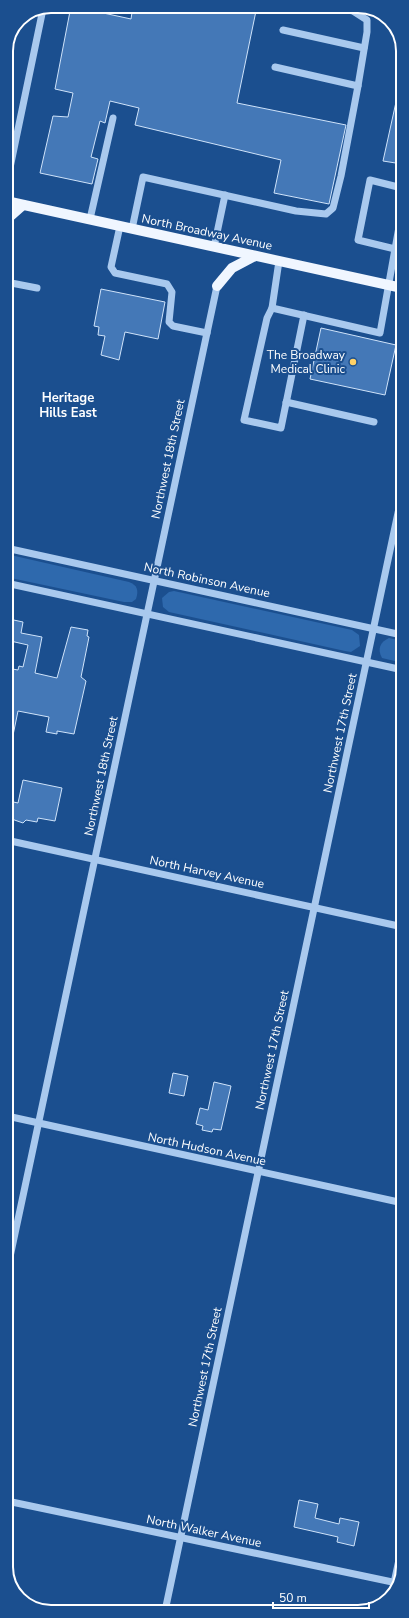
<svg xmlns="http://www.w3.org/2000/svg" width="409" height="1618" font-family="'Nunito Sans',sans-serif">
  <rect width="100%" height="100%" fill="#1b4f8f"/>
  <g fill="#2e69ad">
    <path d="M6,554L129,582C137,585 139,590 136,599L132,602H124L6,577Z"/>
    <polygon points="174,591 352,630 359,635 360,646 351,652 345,651 169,612 163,607 162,598 169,592"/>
    <path d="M389,638L402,641L403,663L382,658C377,649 380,642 389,638Z"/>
  </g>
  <g fill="#4478b7" stroke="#cfe3fa">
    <polygon points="71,6 131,19 133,6 257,6 237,103 346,125 329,204 274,193 281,160 135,125 139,108 110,101 105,123 100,121 91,157 98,159 92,184 40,173 53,116 68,117 73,93 55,89"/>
    <polygon points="398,93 402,94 402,164 383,161"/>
    <polygon points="101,289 165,302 158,339 125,332 119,360 101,355 105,336 98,335 99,327 94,326"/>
    <polygon points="321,328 396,345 385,395 310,379"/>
    <polygon points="9,619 23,622 21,633 42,637 35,673 57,678 71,627 88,630 87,636 89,637 81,677 86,681 74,734 57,731 57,734 46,732 49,717 18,711 11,745 6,745 7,668 18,670 19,666 23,667 28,645 6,640"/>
    <polygon points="23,780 62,788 55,821 38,818 37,822 26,820 23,823 6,817 9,801 18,803"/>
    <polygon points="173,1073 188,1076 184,1096 169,1093"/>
    <polygon points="214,1082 231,1086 221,1130 213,1129 212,1132 202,1130 203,1126 196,1124 200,1108 208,1110"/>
    <polygon points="299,1500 318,1504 315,1518 339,1524 340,1518 359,1522 354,1546 337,1542 338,1537 294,1527"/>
  </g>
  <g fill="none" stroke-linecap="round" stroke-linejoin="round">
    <g stroke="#a9c9ee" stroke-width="7">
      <polyline points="283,30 364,48"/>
      <polyline points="275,67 358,86 367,32 367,20 353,11 334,6"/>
      <polyline points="6,187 43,9"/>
      <polyline points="402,210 395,249 402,251"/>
      <polyline points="90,219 113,118"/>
      <polyline points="120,226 111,267 115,273 167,284 172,292 169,322 173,326 207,333"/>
      <polyline points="132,229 143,177 296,211 326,214 333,208 341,176 358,86"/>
      <polyline points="214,247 225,195"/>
      <polyline points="279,261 272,308 380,333 395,249 358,240 370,180 402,188"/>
      <polyline points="6,282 37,288"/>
      <polyline points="272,308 267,318 244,420 281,428 304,315"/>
      <polyline points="286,402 374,422"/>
      <polyline points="6,548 402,635"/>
      <polyline points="6,583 403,670"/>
      <polyline points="6,840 403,927"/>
      <polyline points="7,1116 403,1203"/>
      <polyline points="7,1271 217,286"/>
      <polyline points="7,1501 397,1583"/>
      <polyline points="391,1597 403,1541"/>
      <polyline points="165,1611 402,494"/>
    </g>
    <g stroke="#f0f6ff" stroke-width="10">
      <polyline points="6,201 402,288"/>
      <polyline points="6,220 23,205"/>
      <polyline points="217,286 232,268 255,256"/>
    </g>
  </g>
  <circle fill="#ffd166" stroke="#1b4f8f" stroke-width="1.5" cx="353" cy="362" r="4"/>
  <g text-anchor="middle" stroke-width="4" stroke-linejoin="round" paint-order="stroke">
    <g font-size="12" fill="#fff" stroke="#1b4f8f">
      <text transform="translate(207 232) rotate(12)" y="4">North Broadway Avenue</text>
      <text transform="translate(168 459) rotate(-78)" y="4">Northwest 18th Street</text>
      <text transform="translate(207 580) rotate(12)" y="4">North Robinson Avenue</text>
      <text transform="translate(340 733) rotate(-78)" y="4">Northwest 17th Street</text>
      <text transform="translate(101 776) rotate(-78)" y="4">Northwest 18th Street</text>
      <text transform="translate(207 872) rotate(12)" y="4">North Harvey Avenue</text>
      <text transform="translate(272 1050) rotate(-78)" y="4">Northwest 17th Street</text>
      <text transform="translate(207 1149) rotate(12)" y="4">North Hudson Avenue</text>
      <text transform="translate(205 1367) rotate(-78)" y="4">Northwest 17th Street</text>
      <text transform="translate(204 1531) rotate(12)" y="4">North Walker Avenue</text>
    </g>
    <g font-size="12" fill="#fff" stroke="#1b4f8f" text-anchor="end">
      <text x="345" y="359">The Broadway<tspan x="345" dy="14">Medical Clinic</tspan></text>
    </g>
    <g font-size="13" font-weight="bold" fill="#fff" stroke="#1b4f8f">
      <text x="68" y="402">Heritage<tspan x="68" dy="15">Hills East</tspan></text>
    </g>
  </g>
  <path d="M0 0H409V1618H0ZM51 13H358A38 38 0 0 1 396 51V1567A38 38 0 0 1 358 1605H51A38 38 0 0 1 13 1567V51A38 38 0 0 1 51 13Z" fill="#1b4f8f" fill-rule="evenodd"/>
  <path fill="none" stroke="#fff" stroke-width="2" d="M51 13H358A38 38 0 0 1 396 51V1567A38 38 0 0 1 358 1605H51A38 38 0 0 1 13 1567V51A38 38 0 0 1 51 13Z"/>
  <path d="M273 1602v6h96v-6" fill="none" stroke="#ffffff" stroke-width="2"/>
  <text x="279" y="1602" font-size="12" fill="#ffffff" stroke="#1b4f8f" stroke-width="3" paint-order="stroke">50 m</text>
</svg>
